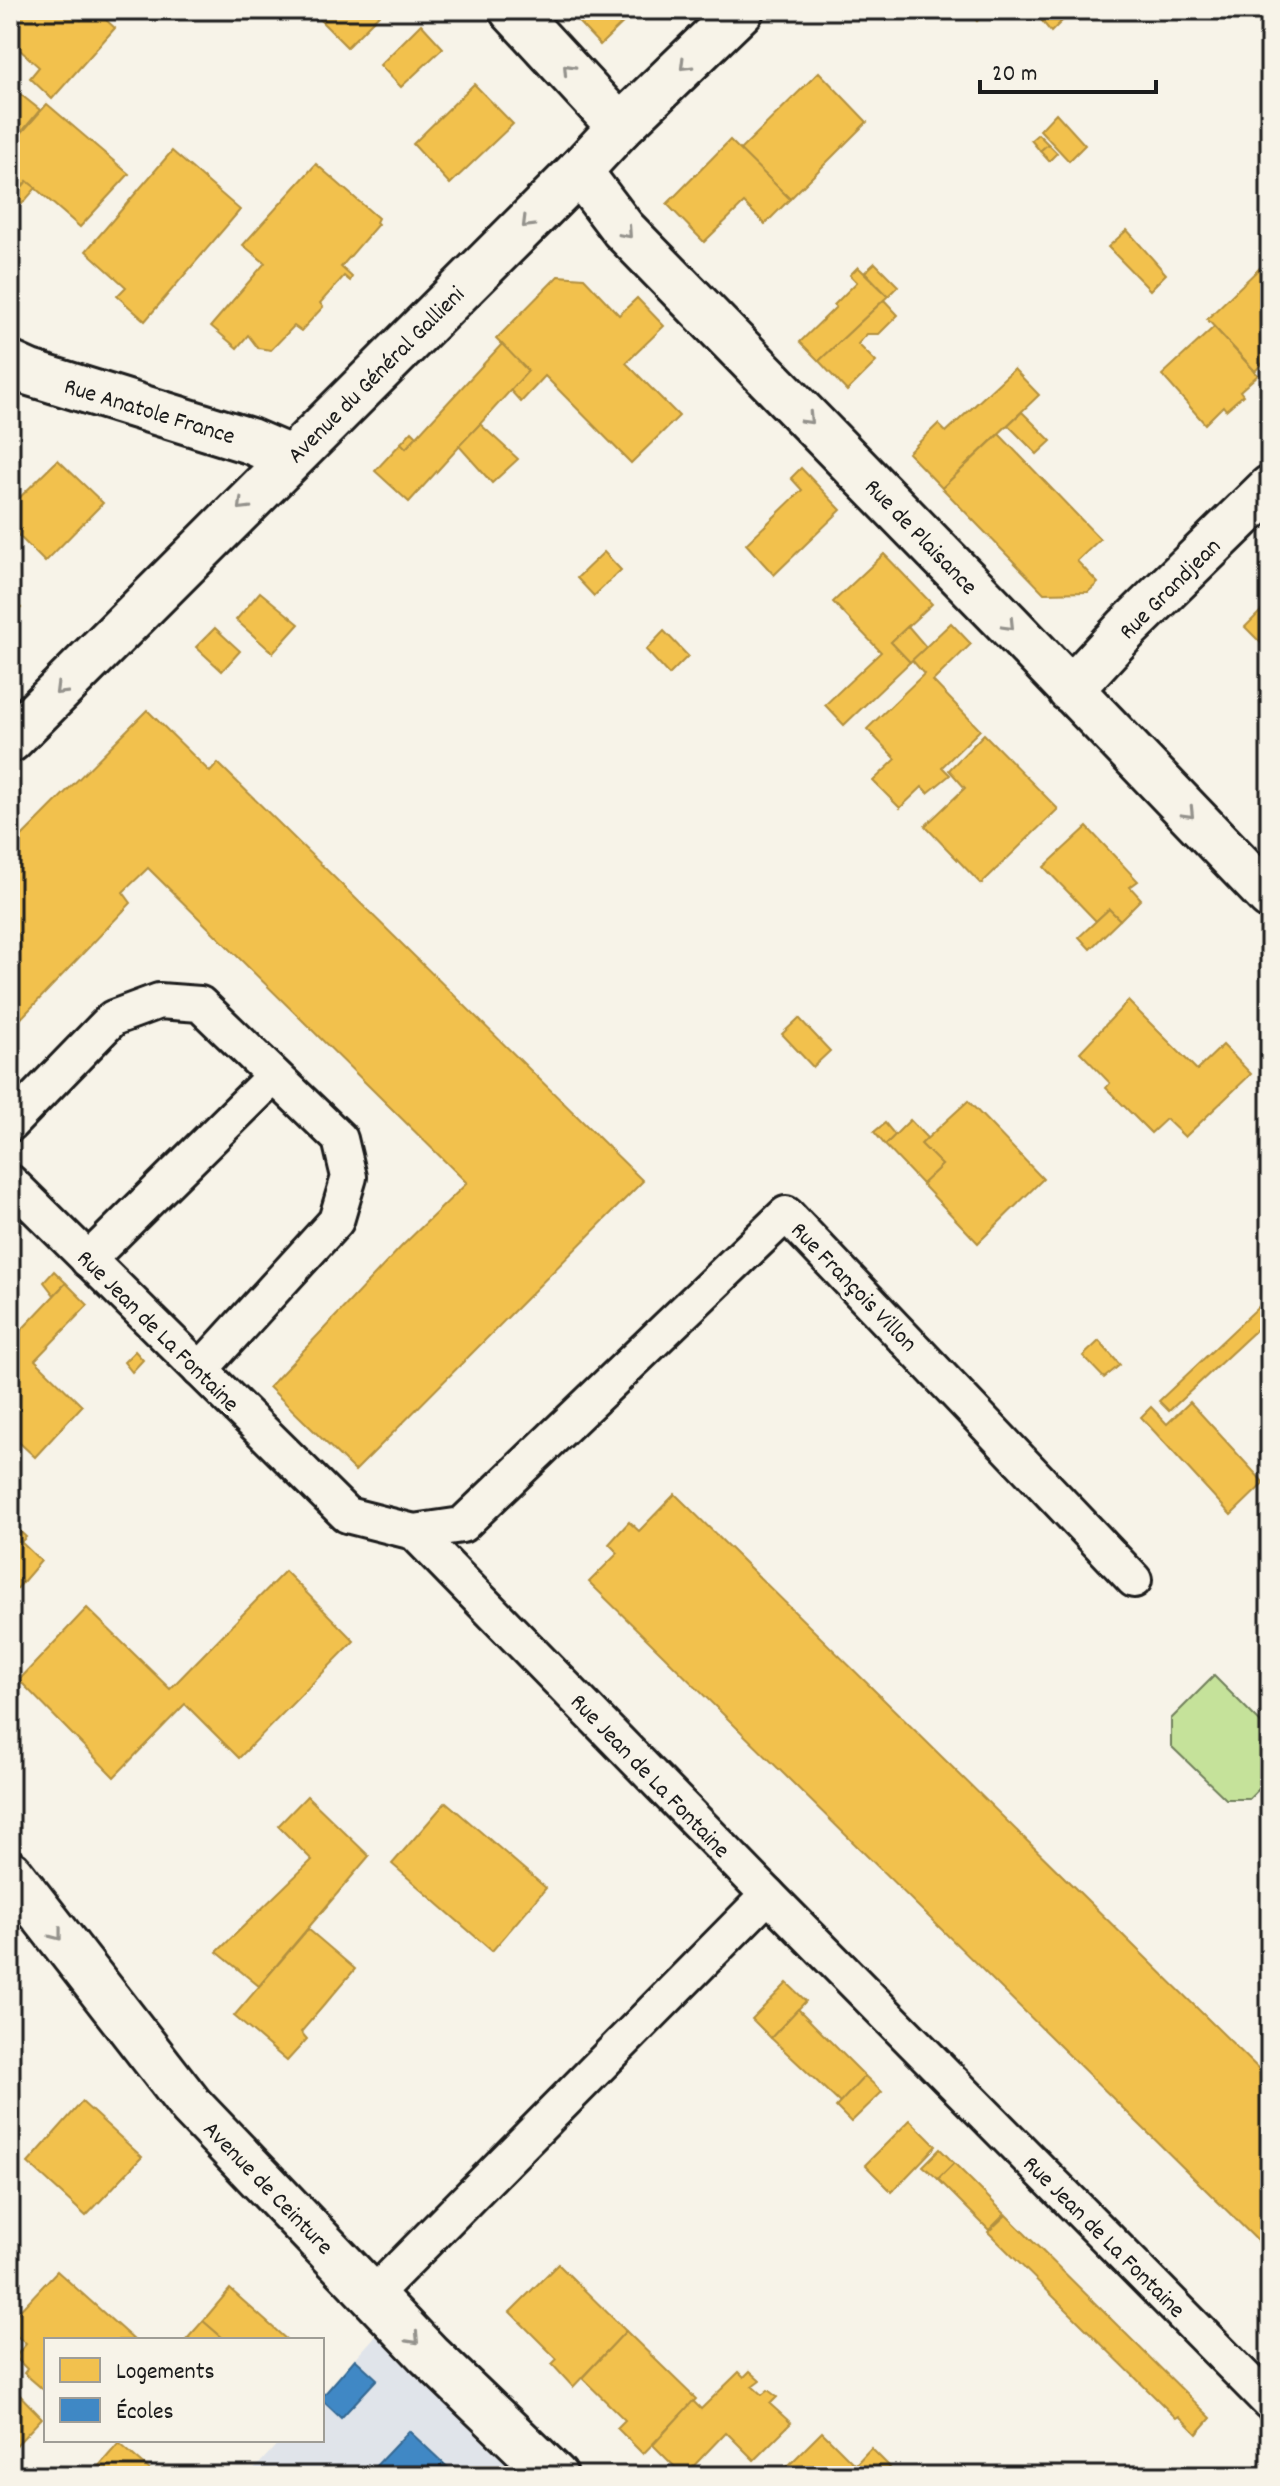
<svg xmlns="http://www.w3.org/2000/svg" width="1280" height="2486" font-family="Dekko,sans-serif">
  <rect width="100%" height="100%" fill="#f7f3e8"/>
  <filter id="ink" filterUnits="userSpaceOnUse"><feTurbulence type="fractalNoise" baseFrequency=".0125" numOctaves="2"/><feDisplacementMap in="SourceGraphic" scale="16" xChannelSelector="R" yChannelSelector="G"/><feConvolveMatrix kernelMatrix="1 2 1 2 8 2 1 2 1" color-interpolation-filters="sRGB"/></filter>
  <g filter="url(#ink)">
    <polygon fill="#e0e4ea" points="380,2331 531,2476 248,2476 281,2440 322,2440 322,2395"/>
    <polygon fill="#c5e29a" stroke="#707f5b" stroke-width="2" points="1214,1676 1270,1732 1270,1778 1249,1799 1226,1799 1171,1746 1171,1719"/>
    <g fill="#f2c14e" stroke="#b2903f" stroke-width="2">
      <polygon points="10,10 70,10 81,20 90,10 95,10 115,28 52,99 30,78 39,67 10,41"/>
      <polygon points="310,10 384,10 347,47"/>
      <polygon points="567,10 636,10 600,45"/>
      <polygon points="967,10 988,10 977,21"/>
      <polygon points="1033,10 1059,10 1066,17 1051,32"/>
      <polygon points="421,24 443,48 401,87 380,65"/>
      <polygon points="819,72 867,122 790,199 740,150"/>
      <polygon points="474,84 513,124 450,184 413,144"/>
      <polygon points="10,86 40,110 10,146"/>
      <polygon points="47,104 129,174 80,227 27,181 13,198 10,195 10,146"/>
      <polygon points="1056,113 1085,145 1069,161 1040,130"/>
      <polygon points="1038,134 1048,144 1040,151 1031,140"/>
      <polygon points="730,140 790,199 765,224 744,203 704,242 667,204"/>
      <polygon points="1048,144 1057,153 1049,161 1040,151"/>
      <polygon points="172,151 240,210 145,321 117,296 126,287 86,251"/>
      <polygon points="316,164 378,218 376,222 378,224 341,267 352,277 350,281 344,276 320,303 323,307 301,331 294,326 271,350 258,348 248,335 237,348 211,326 265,263 243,245"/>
      <polygon points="27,181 36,188 22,204 13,198"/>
      <polygon points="1127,230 1166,274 1150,290 1108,247"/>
      <polygon points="1268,260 1270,356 1255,371 1207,319"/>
      <polygon points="875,263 898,286 888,296 865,272"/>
      <polygon points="858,267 888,296 819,361 800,342 836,307 834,305 857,282 850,275"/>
      <polygon points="558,276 584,278 619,315 637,298 664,326 626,363 679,416 631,463 545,376 521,402 510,390 528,371 496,339"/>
      <polygon points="884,300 898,315 879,334 867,334 858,344 876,362 847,391 819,361"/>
      <polygon points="1214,327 1258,375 1240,391 1243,395 1226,410 1223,406 1205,424 1162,375"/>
      <polygon points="502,344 528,371 409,502 375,471 401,443 406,448"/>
      <polygon points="1014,369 1039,395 942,488 908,453 938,424 946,432"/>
      <polygon points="1022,412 1051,441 1037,454 1008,425"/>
      <polygon points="480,424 518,459 492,483 459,446"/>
      <polygon points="412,431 417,436 406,448 401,443"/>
      <polygon points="999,434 1100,539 1077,561 1098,583 1088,592 1044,593 942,488"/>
      <polygon points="58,460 103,503 45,562 10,527 10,507"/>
      <polygon points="801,468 841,510 774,575 746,544 802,490 791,478"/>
      <polygon points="604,552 621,570 594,596 577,578"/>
      <polygon points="884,554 932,604 891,642 910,662 844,725 825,705 881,652 833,602"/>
      <polygon points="260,592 299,624 273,653 236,620"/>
      <polygon points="10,597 21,608 10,619"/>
      <polygon points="1270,602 1270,652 1245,627"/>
      <polygon points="951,623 971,644 933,681 980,730 942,767 950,775 928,793 922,787 900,808 873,781 896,759 867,729 924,674 912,660"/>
      <polygon points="908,626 926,647 910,662 891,642"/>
      <polygon points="215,628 240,651 222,671 196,647"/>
      <polygon points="664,631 688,656 669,675 646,650"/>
      <polygon points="147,710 210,772 218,763 643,1181 355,1471 269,1387 402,1246 467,1183 148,868 123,892 131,903 10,1030 10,848"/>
      <polygon points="984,734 1058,809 981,884 925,826 965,788 949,770"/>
      <polygon points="1087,827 1138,881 1130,887 1141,899 1120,920 1109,909 1096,921 1044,867"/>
      <polygon points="1109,909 1120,920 1090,949 1079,937"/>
      <polygon points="1128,1001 1197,1070 1223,1045 1251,1074 1185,1137 1166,1119 1151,1133 1106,1088 1110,1083 1080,1052"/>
      <polygon points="799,1018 830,1051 813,1067 782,1034"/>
      <polygon points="968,1101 1043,1179 978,1243 922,1184 942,1165 921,1144"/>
      <polygon points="910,1120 927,1138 921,1144 942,1165 922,1184 885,1145"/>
      <polygon points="885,1123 895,1135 885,1145 874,1132"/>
      <polygon points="54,1271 66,1283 54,1295 44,1282"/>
      <polygon points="66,1283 88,1305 35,1360 82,1406 35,1457 10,1434 10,1342"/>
      <polygon points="1270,1296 1270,1317 1169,1411 1159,1401"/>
      <polygon points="1099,1341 1120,1365 1104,1378 1083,1356"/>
      <polygon points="135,1351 143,1360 132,1372 124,1362"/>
      <polygon points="1190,1402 1264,1483 1231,1515 1141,1417 1151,1407 1167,1424"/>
      <polygon points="675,1494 1270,2080 1270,2253 589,1582 618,1553 609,1544 629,1522 639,1531"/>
      <polygon points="10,1522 26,1537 21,1542 41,1561 10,1597"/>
      <polygon points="285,1571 354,1641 239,1758 185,1704 114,1777 19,1680 87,1608 170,1689"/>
      <polygon points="307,1796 369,1856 259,1986 217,1952 312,1860 278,1826"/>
      <polygon points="446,1802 546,1888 492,1951 392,1864"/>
      <polygon points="308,1929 355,1969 301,2032 307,2039 287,2061 234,2016"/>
      <polygon points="787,1983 806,2001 771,2038 752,2019"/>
      <polygon points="798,2009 865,2076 840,2103 771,2038"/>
      <polygon points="865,2076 882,2092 851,2122 836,2107"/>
      <polygon points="82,2102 142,2157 86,2216 28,2163"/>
      <polygon points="910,2120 936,2146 892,2192 865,2165"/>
      <polygon points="940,2149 954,2163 938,2179 923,2166"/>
      <polygon points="954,2163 1005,2214 989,2230 938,2179"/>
      <polygon points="1006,2215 1211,2418 1197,2434 1179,2416 1176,2418 988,2232"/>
      <polygon points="558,2264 626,2331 573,2387 552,2364 557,2359 510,2312"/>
      <polygon points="57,2271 134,2340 46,2340 46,2392 24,2373 27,2369 15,2357 26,2344 10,2330 10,2321"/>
      <polygon points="230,2289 287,2340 225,2340 203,2321"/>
      <polygon points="203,2321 225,2340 186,2340"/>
      <polygon points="626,2331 696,2399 643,2454 617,2428 625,2420 582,2378"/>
      <polygon points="750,2371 760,2380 752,2386 762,2395 768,2390 777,2397 770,2404 791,2423 754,2460 726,2432 684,2476 653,2445 693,2401 701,2409 739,2372 744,2377"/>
      <polygon points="10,2385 42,2418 10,2452"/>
      <polygon points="822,2432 855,2465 871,2448 890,2467 880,2476 778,2476"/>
      <polygon points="119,2443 157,2476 90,2476"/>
    </g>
    <g fill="#3f88c5" stroke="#346892" stroke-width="2">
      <polygon points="355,2359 377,2379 341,2418 322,2400 322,2397"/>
      <polygon points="409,2431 457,2476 375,2476 371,2471"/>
    </g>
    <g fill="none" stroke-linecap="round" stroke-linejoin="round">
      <defs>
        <g id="service">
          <polyline points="10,1124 113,1018 159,1001 200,1004 340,1139 349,1177 336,1221 200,1370"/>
          <polyline points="10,1182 347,1515 414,1532 768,1895 1270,2403"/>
          <polyline points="88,1260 274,1076"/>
          <polyline points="414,1532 462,1525 786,1214 1134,1580"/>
          <polyline points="373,2295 768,1895"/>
        </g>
        <g id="minor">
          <polyline points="512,10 620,127"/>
          <polyline points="579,171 623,229 1012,628 1270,897"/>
          <polyline points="10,364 30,373 250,441 290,458"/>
          <polyline points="1070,690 1128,627 1270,488"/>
          <polyline points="10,740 579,171 620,127 741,10"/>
          <polyline points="10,1873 191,2106 428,2354 555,2476"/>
        </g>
      </defs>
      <use href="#service" stroke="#1c1c1c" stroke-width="40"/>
      <use href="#minor" stroke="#1c1c1c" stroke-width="50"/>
      <use href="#service" stroke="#f7f3e8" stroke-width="34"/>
      <use href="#minor" stroke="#f7f3e8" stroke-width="44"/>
    </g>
    <defs><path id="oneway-chevron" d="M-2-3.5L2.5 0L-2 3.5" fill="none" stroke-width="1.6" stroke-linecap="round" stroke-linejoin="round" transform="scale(2)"/></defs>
    <g stroke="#94928c">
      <use href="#oneway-chevron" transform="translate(685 65) rotate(135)"/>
      <use href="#oneway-chevron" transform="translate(568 69) rotate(-133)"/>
      <use href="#oneway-chevron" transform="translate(527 223) rotate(135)"/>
      <use href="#oneway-chevron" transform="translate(627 233) rotate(48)"/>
      <use href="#oneway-chevron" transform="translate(808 419) rotate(46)"/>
      <use href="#oneway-chevron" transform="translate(243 505) rotate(135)"/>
      <use href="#oneway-chevron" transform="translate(1009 625) rotate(46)"/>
      <use href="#oneway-chevron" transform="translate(60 690) rotate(135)"/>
      <use href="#oneway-chevron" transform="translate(1189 813) rotate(46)"/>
      <use href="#oneway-chevron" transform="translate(57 1935) rotate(52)"/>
      <use href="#oneway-chevron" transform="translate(414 2339) rotate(47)"/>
    </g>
  </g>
  <g text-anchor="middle" stroke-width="8" stroke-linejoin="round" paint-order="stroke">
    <g font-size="24" fill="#1c1c1c" stroke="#f7f3e8">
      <text transform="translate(375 374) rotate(-45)" y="8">Avenue du Général Gallieni</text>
      <text transform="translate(150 410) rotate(17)" y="8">Rue Anatole France</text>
      <text transform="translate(922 536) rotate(46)" y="8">Rue de Plaisance</text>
      <text transform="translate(1169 588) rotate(-45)" y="8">Rue Grandjean</text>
      <text transform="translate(855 1286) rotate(46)" y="8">Rue François Villon</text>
      <text transform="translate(159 1330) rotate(45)" y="8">Rue Jean de La Fontaine</text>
      <text transform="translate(651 1775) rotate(46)" y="8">Rue Jean de La Fontaine</text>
      <text transform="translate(269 2187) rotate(46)" y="8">Avenue de Ceinture</text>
      <text transform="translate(1105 2236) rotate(45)" y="8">Rue Jean de La Fontaine</text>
    </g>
  </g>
  <rect width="1280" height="2486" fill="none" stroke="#f7f3e8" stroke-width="40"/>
  <rect x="20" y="20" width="1240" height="2446" fill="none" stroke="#1c1c1c" stroke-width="3" filter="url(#ink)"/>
  <rect x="44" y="2338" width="280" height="104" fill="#f7f3e8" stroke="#9f9d96" stroke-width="2"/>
  <rect x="60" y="2358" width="40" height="24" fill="#f2c14e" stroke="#9f9d96" stroke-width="2"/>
  <text x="116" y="2378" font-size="24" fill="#1c1c1c">Logements</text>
  <rect x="60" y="2398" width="40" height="24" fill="#3f88c5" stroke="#9f9d96" stroke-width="2"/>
  <text x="116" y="2418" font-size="24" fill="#1c1c1c">Écoles</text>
  <path d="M980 80v12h176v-12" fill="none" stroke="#1c1c1c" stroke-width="4"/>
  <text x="992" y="80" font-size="24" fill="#1c1c1c" stroke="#f7f3e8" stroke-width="6" paint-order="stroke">20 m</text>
</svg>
